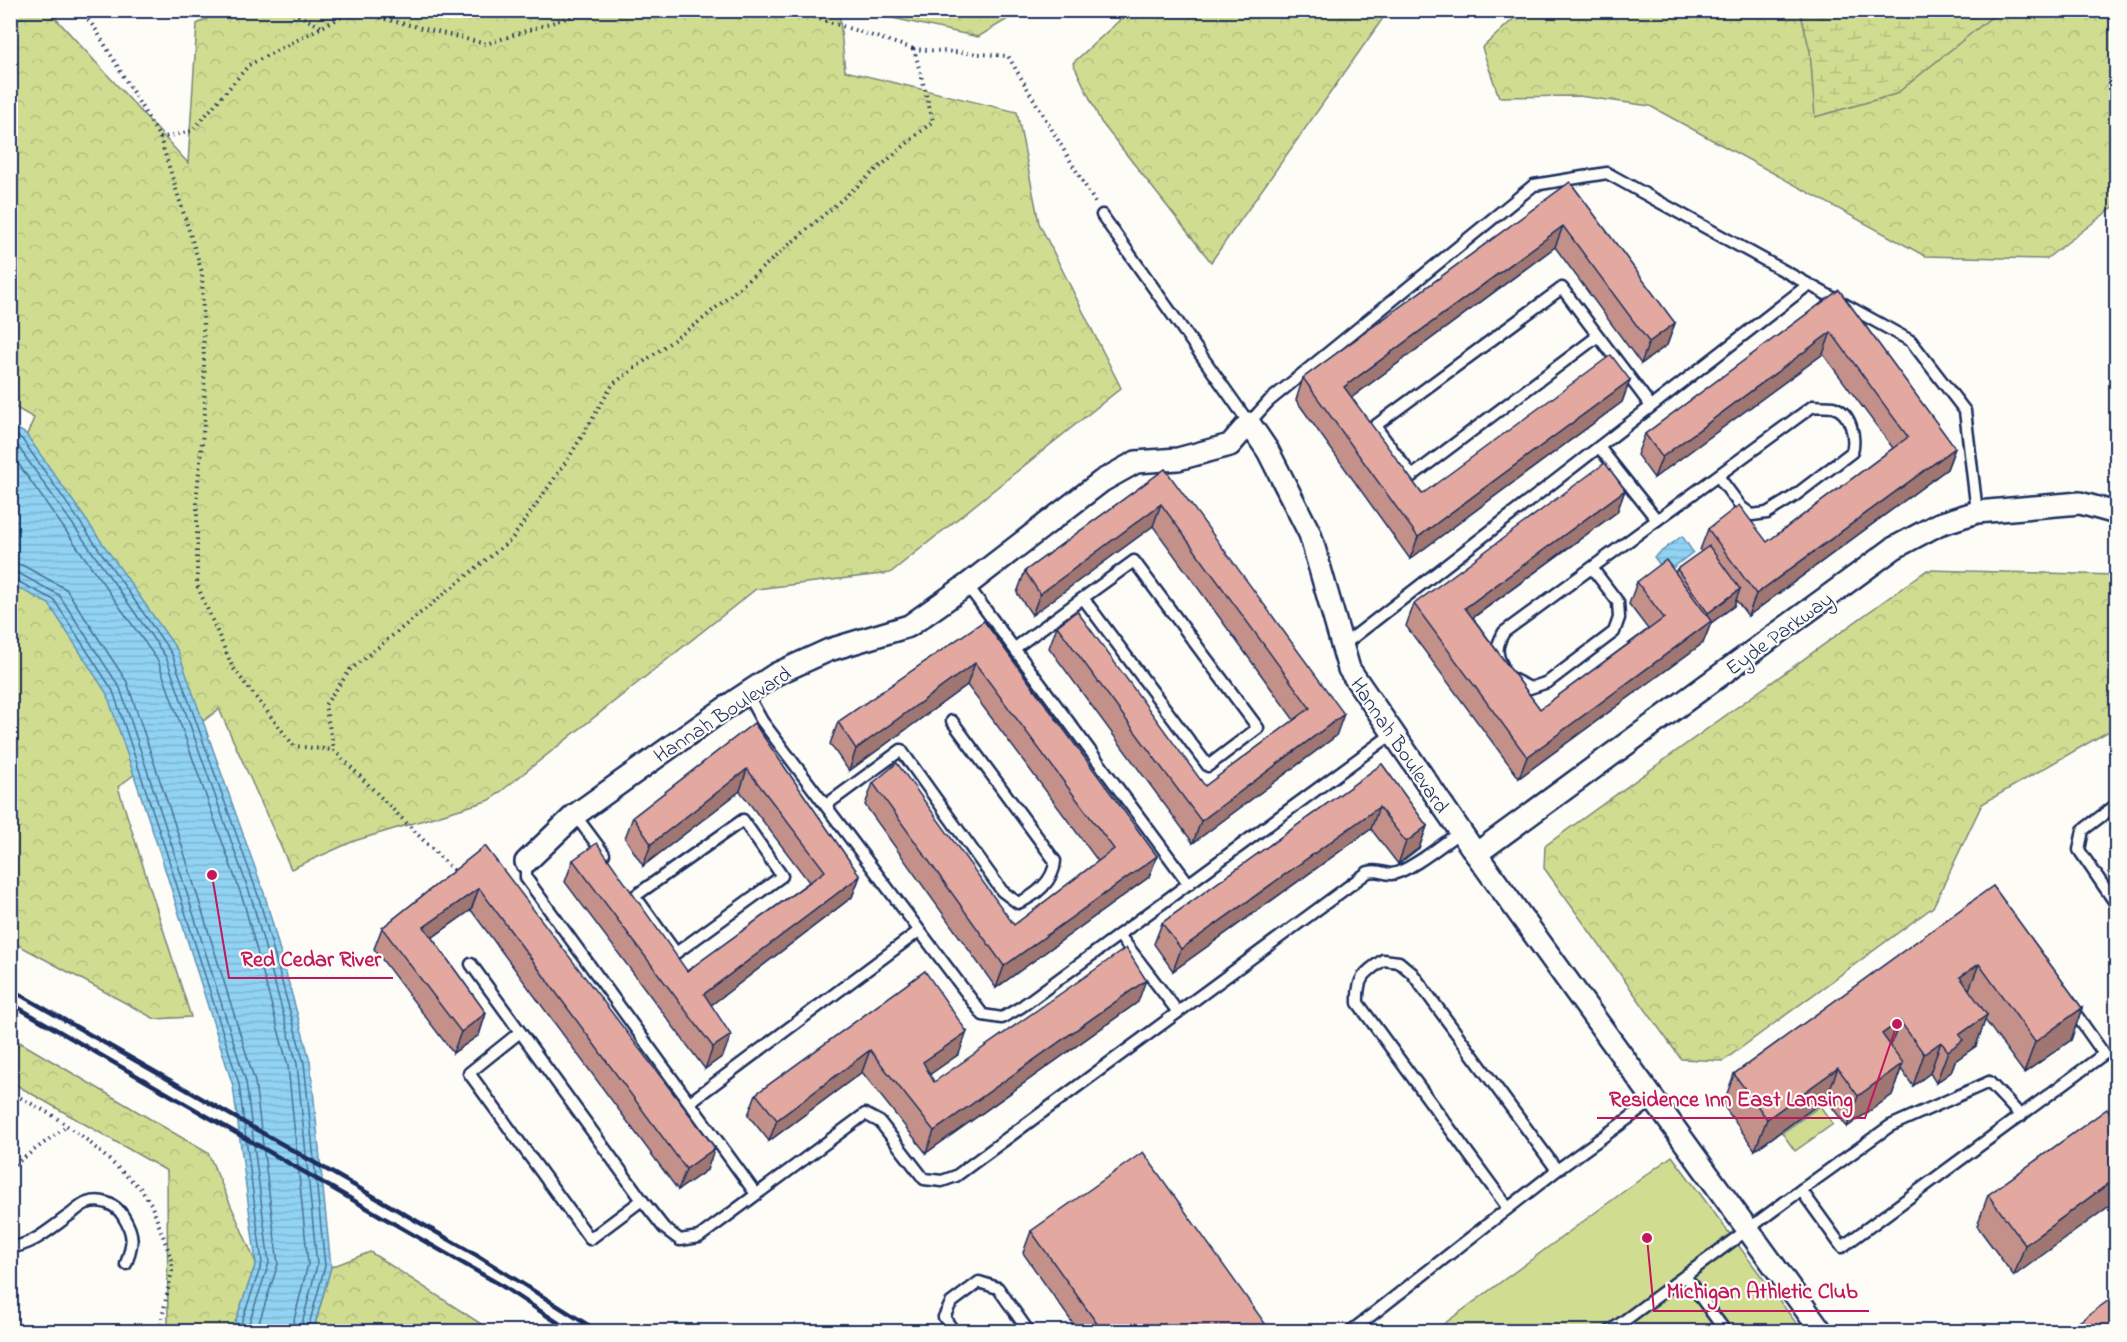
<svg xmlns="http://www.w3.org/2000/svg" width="2127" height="1342" font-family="'Indie Flower',sans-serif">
  <defs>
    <pattern id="forest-crowns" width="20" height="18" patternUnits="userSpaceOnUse" patternTransform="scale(1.5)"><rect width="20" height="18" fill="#d0dd91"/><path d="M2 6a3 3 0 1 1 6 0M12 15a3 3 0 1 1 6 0" fill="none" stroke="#b2be7f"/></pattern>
    <pattern id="wetland-marsh" width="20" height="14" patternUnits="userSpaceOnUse" patternTransform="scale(1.5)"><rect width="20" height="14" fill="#d0dd91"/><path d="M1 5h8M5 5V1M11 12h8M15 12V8" fill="none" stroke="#b2be7f"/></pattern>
    <pattern id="water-rules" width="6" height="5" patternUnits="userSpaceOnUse" patternTransform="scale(1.5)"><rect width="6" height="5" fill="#91d3f2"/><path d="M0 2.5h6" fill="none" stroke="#7cb5d2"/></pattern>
  </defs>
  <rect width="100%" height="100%" fill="#fdfcf7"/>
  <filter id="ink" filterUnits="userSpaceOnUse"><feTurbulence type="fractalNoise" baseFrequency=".0167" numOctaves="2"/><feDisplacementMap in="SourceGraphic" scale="12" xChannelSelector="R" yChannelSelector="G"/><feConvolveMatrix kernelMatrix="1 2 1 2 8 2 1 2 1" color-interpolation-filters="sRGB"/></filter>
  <g filter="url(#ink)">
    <g fill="#d0dd91" stroke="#768678" stroke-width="1.5">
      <polygon points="1820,1106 1833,1124 1795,1151 1782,1133"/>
      <polygon points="1672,1156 1802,1331 1433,1332"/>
    </g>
    <g fill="url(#forest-crowns)" stroke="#768678" stroke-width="1.5">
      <polygon points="10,11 49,11 188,163 197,24 220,11 839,11 845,71 1017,112 1039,223 1121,388 890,573 756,589 490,800 354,841 291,869 219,709 118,787 191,1017 155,1019 11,941 10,473 34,418 11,405"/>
      <polygon points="861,11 1021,11 978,37"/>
      <polygon points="1076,11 1388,10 1388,11 1211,262 1101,122 1073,63 1122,18"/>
      <polygon points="1522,11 2116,11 2116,205 2046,259 1925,256 1650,106 1579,96 1499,97 1482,48"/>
      <polygon points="1927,570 2116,575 2116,727 1982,804 1933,907 1723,1061 1681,1059 1544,868 1545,846"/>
      <polygon points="11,1037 208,1153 256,1263 232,1331 168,1331 167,1171 11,1082"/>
      <polygon points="370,1252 492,1331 313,1332 331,1267"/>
    </g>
    <polygon fill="url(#wetland-marsh)" stroke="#768678" stroke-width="1.5" points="1800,11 1800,10 1999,11 1896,94 1815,117 1810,51"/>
    <g fill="url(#water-rules)" stroke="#6291b7" stroke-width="1.5">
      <polygon points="11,425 26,434 178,651 265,896 310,1061 331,1267 313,1331 232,1331 256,1263 233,1086 160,853 107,694 49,604 11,584"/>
      <polygon points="1682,536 1693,552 1666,573 1654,557"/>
    </g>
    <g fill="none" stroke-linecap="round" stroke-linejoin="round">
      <g stroke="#4a7199" stroke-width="1.5">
        <polyline points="10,432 22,439 172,654 259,898 304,1063 325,1266 307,1332"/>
        <polyline points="10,441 17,445 166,657 252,900 297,1064 317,1265 300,1332"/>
        <polyline points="10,452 158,661 244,903 288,1066 308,1264 291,1332"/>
        <polyline points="10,563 22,565 66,589 127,682 182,846 255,1082 278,1264 256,1332"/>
        <polyline points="10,572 18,573 59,595 120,688 173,849 246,1082 269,1263 246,1332"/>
        <polyline points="10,579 15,580 54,600 113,691 166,851 239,1084 262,1263 238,1332"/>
      </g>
      <defs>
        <g id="lane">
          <polyline points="1102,215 1249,423 1269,401 1534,185 1607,173 1911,341 1965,411 1977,512"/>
          <polyline points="1598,336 1412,476 1375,426 1562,288 1651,406"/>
          <path d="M1657,520L1813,406C1819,407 1827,406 1833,407C1851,412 1856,437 1852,452L1793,497L1767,513L1752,515L1741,507L1718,476"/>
          <polyline points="967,585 1189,884"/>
          <polyline points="1342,646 1808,285"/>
          <polyline points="1015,648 1083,598 1208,766 1258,728 1134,561 1083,598"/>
          <path d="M1502,665C1495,652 1497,644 1504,632L1657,520L1599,447"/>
          <polyline points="1510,678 1530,688 1548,682 1614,632 1619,618 1618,602 1592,568"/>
          <polyline points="747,694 762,721 983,1015 1002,1018 1021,1007 1392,734"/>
          <path d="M826,805L901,750L1002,891L1018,903C1035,896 1054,881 1055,861L952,721"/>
          <polyline points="2116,805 2083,830 2079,850 2116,904"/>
          <polyline points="575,815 604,854"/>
          <polyline points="526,862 526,878 537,893 756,1194"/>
          <polyline points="635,896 743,820 782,876 676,953 640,903"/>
          <polyline points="1119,935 1178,1012"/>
          <path d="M471,964L642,1200L664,1228L680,1240L699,1237L865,1114L880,1122L924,1179L942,1181L956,1176L1368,872C1381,869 1382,874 1391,874C1408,873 1445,842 1460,832"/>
          <polyline points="520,1032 469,1073 590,1239 642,1200"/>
          <polyline points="690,1102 919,931"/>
          <polyline points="1801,1190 1890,1126 1989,1082 2021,1116"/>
          <path d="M1508,1208L1358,1003C1357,978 1363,974 1383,960L1399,962L1412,973L1557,1170"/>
          <path d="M10,1247C33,1246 53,1226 71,1214C76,1210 81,1205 87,1203C100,1198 116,1204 123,1216C135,1235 133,1243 126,1264"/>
          <polyline points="1685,1276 1726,1332"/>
          <polyline points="954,1332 944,1317 951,1303 979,1282 998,1288 1029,1332"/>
          <polyline points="1350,1332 1557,1170 1654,1100"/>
          <polyline points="1609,1332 1801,1190 1842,1247 2104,1054 2070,1006"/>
        </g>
        <g id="street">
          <polyline points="1476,854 1894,548 1939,524 1977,512 2080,503 2116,513"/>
          <polyline points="526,862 575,815 735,701 776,674 829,650 909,626 967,585 1102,481 1136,462 1178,459 1230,445 1249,423 1268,451 1310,534 1349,669 1476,854 1822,1332"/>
        </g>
      </defs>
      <use href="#lane" stroke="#1b2f5e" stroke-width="15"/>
      <use href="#street" stroke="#1b2f5e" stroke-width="26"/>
      <g stroke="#1b2f5e" stroke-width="4" stroke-dasharray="1.5 4.5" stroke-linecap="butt">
        <polyline points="81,10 96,30 160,138 202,272 205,412 197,492 197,585 233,668 294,746 333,750"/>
        <polyline points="287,10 322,27"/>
        <polyline points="791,10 914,49"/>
        <polyline points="160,138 192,131 249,65 353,11 486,44 591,10"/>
        <polyline points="458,870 455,872 334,750 325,705 350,670 512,539 570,456 613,384 704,318 933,121 914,49 1008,56 1096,204"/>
        <polyline points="10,1092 52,1115 87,1140 140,1188 151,1204 172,1260 172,1271 159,1332"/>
        <polyline points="10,1168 67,1126"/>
      </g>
      <use href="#lane" stroke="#fdfcf7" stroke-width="10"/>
      <use href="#street" stroke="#fdfcf7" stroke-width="21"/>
      <g stroke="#1b2f5e" stroke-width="4.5">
        <polyline points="10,989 478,1256 599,1332"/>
        <polyline points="10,1003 499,1284 572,1332"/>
      </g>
    </g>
    <g fill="#c3918a" stroke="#1b2f5e" stroke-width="1.5">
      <polygon points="1570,182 1675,323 1667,345 1641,364 1555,247 1351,398 1422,494 1630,380 1622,402 1410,559 1296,400 1303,378"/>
      <polygon points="1839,290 1955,448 1947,469 1748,616 1736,600 1734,606 1711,623 1703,643 1519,778 1406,626 1414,604 1625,490 1617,512 1473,618 1540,709 1648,629 1629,604 1637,582 1675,573 1677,569 1701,552 1700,550 1708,529 1767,542 1893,448 1823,354 1654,478 1637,455 1645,434"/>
      <polygon points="1165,469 1336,736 1193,843 1049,648 1057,626 1205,786 1294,720 1153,526 1032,615 1017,593 1025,571"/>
      <polygon points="984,621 1157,856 1149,877 996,988 865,805 873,783 1014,925 1098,861 967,685 849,771 830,744 838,722"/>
      <polygon points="754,723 860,876 852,897 711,1005 723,1056 705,1069 565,882 573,860 687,971 809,882 740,791 643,866 625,838 633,817"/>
      <polygon points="1382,764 1427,826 1419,848 1398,864 1371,829 1173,971 1154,944 1162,923"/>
      <polygon points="485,846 707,1170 678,1190 471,910 432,938 486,1013 479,1035 453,1053 374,949 382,928"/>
      <polygon points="1993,886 2082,1008 2071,1040 2024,1073 1985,1020 1976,1046 1955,1061 1951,1072 1936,1083 1930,1073 1913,1086 1901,1069 1892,1095 1847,1127 1826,1099 1755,1150 1723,1105 1734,1074"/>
      <polygon points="925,971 959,1054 930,1074 934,1082 1138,1002 926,1153 862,1072 769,1141 748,1115 756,1094"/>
      <polygon points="2107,1109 2014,1276 1977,1226 1988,1195"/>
      <polygon points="1031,1231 1271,1332 1079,1332 1023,1253"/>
      <polygon points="2079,1322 2116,1332 2076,1332"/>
    </g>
    <g fill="#9f7671" stroke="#1b2f5e" stroke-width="1.5">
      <polygon points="1563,226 1555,247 1336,409 1344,387"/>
      <polygon points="1675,323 1667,345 1641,364 1649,342"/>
      <polygon points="1831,332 1823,354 1654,478 1662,457"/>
      <polygon points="1630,380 1622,402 1410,559 1418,537"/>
      <polygon points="1955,448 1947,469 1748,616 1756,594"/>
      <polygon points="1625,490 1617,512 1457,629 1465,608"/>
      <polygon points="1161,504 1153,526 1032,615 1040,594"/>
      <polygon points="1740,589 1734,606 1711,623 1703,643 1519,778 1527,757 1703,627 1708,613"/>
      <polygon points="975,663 967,685 849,771 856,749"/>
      <polygon points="1344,714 1336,736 1193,843 1201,821"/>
      <polygon points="747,769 740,791 643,866 651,844"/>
      <polygon points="1379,807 1371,829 1173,971 1181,949"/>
      <polygon points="1427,826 1419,848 1398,864 1406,842"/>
      <polygon points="1157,856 1149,877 996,988 1004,966"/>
      <polygon points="860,876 852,897 697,1016 704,994"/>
      <polygon points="479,888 471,910 416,949 424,927"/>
      <polygon points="1979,964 1967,995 1960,977"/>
      <polygon points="1146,980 1138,1002 926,1153 934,1131"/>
      <polygon points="2082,1008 2071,1040 2024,1073 2035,1042"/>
      <polygon points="486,1013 479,1035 453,1053 461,1032"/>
      <polygon points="1987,1015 1976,1046 1955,1061 1951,1072 1936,1083 1948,1051 1959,1035"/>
      <polygon points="1900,1021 1888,1053 1882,1034"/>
      <polygon points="967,1032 959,1054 916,1084 923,1062"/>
      <polygon points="731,1035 723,1056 705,1069 713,1047"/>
      <polygon points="1941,1042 1930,1073 1913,1086 1924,1054"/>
      <polygon points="870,1050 862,1072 769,1141 777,1120"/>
      <polygon points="1903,1063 1892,1095 1847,1127 1858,1096"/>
      <polygon points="1838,1068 1826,1099 1755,1150 1767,1119"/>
      <polygon points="715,1148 707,1170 678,1190 686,1169"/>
      <polygon points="2116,1178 2116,1201 2014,1276 2025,1245"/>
    </g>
    <g fill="#e3a9a1" stroke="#1b2f5e" stroke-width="1.5">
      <polygon points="1570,182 1675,323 1649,342 1563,226 1344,387 1422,494 1611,355 1630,380 1418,537 1303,378"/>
      <polygon points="1839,290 1955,448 1756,594 1708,529 1739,505 1767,542 1908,437 1831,332 1662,457 1645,434"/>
      <polygon points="1605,463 1625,490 1465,608 1540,709 1664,618 1637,582 1666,560 1711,621 1527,757 1414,604"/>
      <polygon points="1165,469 1344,714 1201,821 1057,626 1077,611 1205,786 1310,708 1161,504 1040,594 1025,571"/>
      <polygon points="1709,546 1740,589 1708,613 1677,569"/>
      <polygon points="984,621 1157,856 1004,966 873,783 897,763 1014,925 1114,849 975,663 856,749 838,722"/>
      <polygon points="754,723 860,876 704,994 731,1035 713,1047 573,860 597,843 687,971 825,871 747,769 651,844 633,817"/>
      <polygon points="1382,764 1427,826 1406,842 1379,807 1181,949 1162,923"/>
      <polygon points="485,846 715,1148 686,1169 479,888 424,927 486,1013 461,1032 382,928"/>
      <polygon points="1993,886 2082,1008 2035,1042 1979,964 1960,977 1987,1015 1959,1035 1963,1040 1948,1051 1941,1042 1924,1054 1900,1021 1882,1034 1903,1063 1858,1096 1838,1068 1767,1119 1734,1074"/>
      <polygon points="1126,948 1146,980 934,1131 870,1050 777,1120 756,1094 925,971 967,1032 923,1062 934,1082"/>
      <polygon points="2107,1109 2116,1122 2116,1178 2025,1245 1988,1195"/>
      <polygon points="1143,1152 1271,1332 1103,1332 1031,1231"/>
      <polygon points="2116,1295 2116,1332 2086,1332 2079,1322"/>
    </g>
  </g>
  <g text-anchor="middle" stroke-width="4.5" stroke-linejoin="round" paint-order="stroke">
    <g font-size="21" fill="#1b2f5e" stroke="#fdfcf7">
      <text transform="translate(1779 633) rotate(-36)" y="7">Eyde Parkway</text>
      <text transform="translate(722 714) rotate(-33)" y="7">Hannah Boulevard</text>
      <text transform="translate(1400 745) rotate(56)" y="7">Hannah Boulevard</text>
    </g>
  </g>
  <path fill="none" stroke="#c2185b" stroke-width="2" d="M212 875L229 978H393M1897 1024L1865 1118H1597M1647 1238L1654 1311H1869"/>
  <g fill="#c2185b" stroke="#fdfcf7" stroke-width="2">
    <circle cx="212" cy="875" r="6"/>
    <circle cx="1897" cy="1024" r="6"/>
    <circle cx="1647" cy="1238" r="6"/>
  </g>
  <g font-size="22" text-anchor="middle" font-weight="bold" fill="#c2185b" stroke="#fdfcf7" stroke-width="4.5" stroke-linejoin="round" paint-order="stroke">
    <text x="311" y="966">Red Cedar River</text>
    <text x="1731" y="1106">Residence Inn East Lansing</text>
    <text x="1762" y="1298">Michigan Athletic Club</text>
  </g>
  <rect width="2127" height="1342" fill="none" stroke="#fdfcf7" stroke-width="36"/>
  <rect x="18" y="18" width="2091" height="1306" fill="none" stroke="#1b2f5e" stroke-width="2" filter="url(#ink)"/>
</svg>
